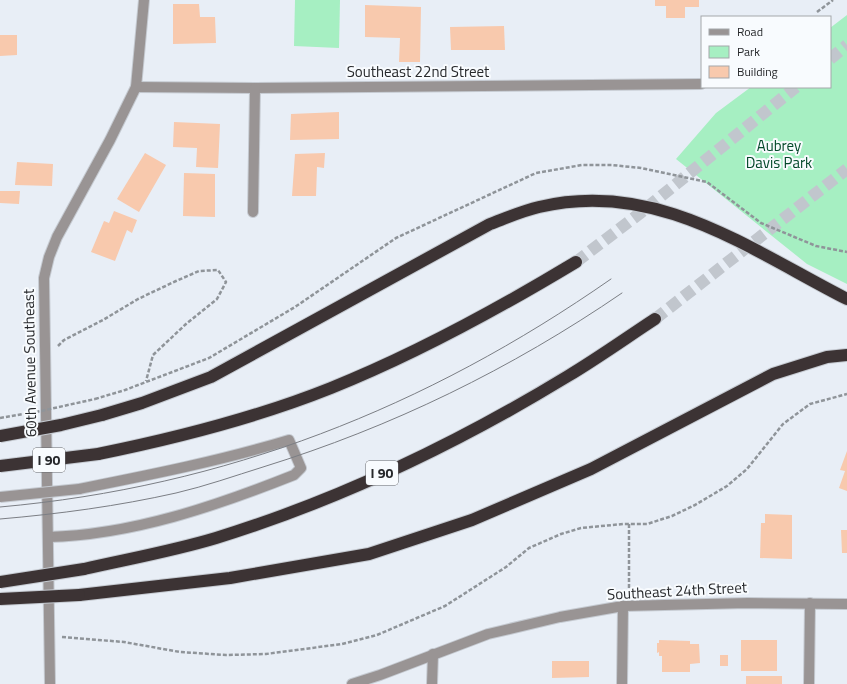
<svg xmlns="http://www.w3.org/2000/svg" width="847" height="684" font-family="'Titillium Web',sans-serif">
  <rect width="100%" height="100%" fill="#e8eef6"/>
  <g fill="#a6efc2">
    <polygon points="295,0 340,0 339,48 294,46"/>
    <polygon points="847,15 847,284 807,264 676,159 716,113 751,87 830,87 830,28"/>
  </g>
  <g fill="#f8c9ad">
    <polygon points="655,0 699,0 699,7 685,7 685,18 666,18 666,6 655,6"/>
    <polygon points="173,4 199,4 200,17 215,17 216,43 173,44"/>
    <polygon points="365,5 421,7 420,62 399,62 400,38 365,37"/>
    <polygon points="504,26 505,50 451,50 450,27"/>
    <polygon points="0,35 17,35 17,55 0,56"/>
    <polygon points="339,112 339,139 290,140 291,114"/>
    <polygon points="174,122 220,124 218,168 196,167 197,148 173,147"/>
    <polygon points="145,153 166,165 139,212 117,199"/>
    <polygon points="325,153 324,168 317,167 316,196 292,196 295,154"/>
    <polygon points="17,162 53,164 52,186 15,185"/>
    <polygon points="184,173 215,174 215,217 183,216"/>
    <polygon points="0,191 20,191 19,204 0,203"/>
    <polygon points="114,211 137,220 132,233 127,230 115,261 91,252 104,221 109,223"/>
    <polygon points="847,451 847,491 839,488 845,471 840,470"/>
    <polygon points="765,514 792,515 792,559 760,558 761,523 765,523"/>
    <polygon points="841,530 847,530 847,553 842,553"/>
    <polygon points="659,640 690,641 690,644 699,644 700,663 690,664 690,672 662,672 662,656 659,656 659,652 657,653 657,643 659,643"/>
    <rect x="741" y="640" width="36" height="31"/>
    <rect x="720" y="655" width="8" height="11"/>
    <polygon points="552,661 589,661 589,677 552,678"/>
    <rect x="746" y="676" width="36" height="8"/>
  </g>
  <g fill="none" stroke-linecap="round" stroke-linejoin="round">
    <g stroke="#c1c6cd" stroke-width="12" stroke-dasharray="12 6" stroke-linecap="butt">
      <polyline points="830,59 847,45"/>
      <polyline points="576,262 639,214 796,87"/>
      <polyline points="655,319 847,169"/>
    </g>
    <defs>
      <path id="service" d="M48,537C132,535 216,506 294,475L301,468L289,440C220,461 149,475 79,489"/>
      <g id="minor">
        <polyline points="136,87 255,88 701,84"/>
        <polyline points="253,212 255,88"/>
        <polyline points="50,684 44,278 49,257 57,237 110,140 136,87 144,0"/>
        <polyline points="432,684 433,654"/>
        <polyline points="622,684 623,606"/>
        <polyline points="809,684 810,603"/>
      </g>
      <polyline id="tertiary" points="352,684 380,675 488,634 560,617 623,606 748,603 847,604"/>
      <g id="motorway">
        <path d="M102,415L142,403L211,377L490,224C506,218 522,211 539,207C656,179 749,249 847,299"/>
        <path d="M98,454C177,438 256,418 331,388C416,354 498,309 576,262"/>
        <path d="M84,569C128,559 173,551 216,538C339,500 458,443 568,376C598,358 626,338 655,319"/>
        <polyline points="79,595 230,578 369,554 472,520 591,469 773,374 827,357 847,355"/>
      </g>
    </defs>
    <use href="#service" stroke="#c5cad1" stroke-width="12"/>
    <use href="#minor" stroke="#c5cad1" stroke-width="12"/>
    <use href="#tertiary" stroke="#c5cad1" stroke-width="12"/>
    <use href="#motorway" stroke="#c5cad1" stroke-width="14"/>
    <g stroke="#8f9499" stroke-width="2.5" stroke-dasharray="4 2" stroke-linecap="butt">
      <polyline points="817,12 833,0"/>
      <polyline points="58,346 64,340 103,320 138,299 176,281 199,271 218,270 226,282 217,299 186,324 153,355 146,381"/>
      <polyline points="95,399 125,390 209,358 295,307 396,238 536,173 582,165 612,165 641,168 707,182 761,223 816,246 847,252"/>
      <polyline points="629,524 629,594"/>
      <polyline points="62,637 124,642 180,652 226,655 266,654 342,644 377,635 445,606 506,567 529,548 561,534 581,528 623,524 647,524 672,516 695,505 727,486 747,469 783,424 810,404 847,394"/>
    </g>
    <use href="#service" stroke="#999494" stroke-width="10"/>
    <use href="#minor" stroke="#999494" stroke-width="10"/>
    <use href="#tertiary" stroke="#999494" stroke-width="10"/>
    <use href="#motorway" stroke="#3c3334" stroke-width="12"/>
    <g stroke="#7b7e84" stroke-width="1">
      <path d="M0,507C225,487 426,408 611,279"/>
      <path d="M0,519C59,514 118,506 176,493C206,486 234,476 263,467C392,427 511,369 622,293"/>
    </g>
    <defs>
      <polyline id="service-bridge" points="0,497 79,489"/>
      <g id="motorway-bridge">
        <polyline points="0,436 61,425 102,415"/>
        <polyline points="0,466 98,454"/>
        <polyline points="0,582 84,569"/>
        <polyline points="0,599 79,595"/>
      </g>
    </defs>
    <use href="#service-bridge" stroke="#c5cad1" stroke-width="12" stroke-linecap="butt"/>
    <use href="#motorway-bridge" stroke="#c5cad1" stroke-width="14" stroke-linecap="butt"/>
    <polyline stroke="#8f9499" stroke-width="2.5" stroke-dasharray="4 2" stroke-linecap="butt" points="0,418 41,411 95,399"/>
    <use href="#service-bridge" stroke="#999494" stroke-width="10"/>
    <use href="#motorway-bridge" stroke="#3c3334" stroke-width="12"/>
  </g>
  <g text-anchor="middle" stroke-width="4" stroke-linejoin="round" paint-order="stroke">
    <g fill="#f8fbfe" stroke="#65676a" stroke-width="1">
      <rect x="33" y="448" width="32" height="24" rx="3"/>
      <rect x="366" y="461" width="32" height="24" rx="3"/>
    </g>
    <g font-size="14" font-weight="bold" fill="#26282b">
      <text x="49" y="465">I 90</text>
      <text x="382" y="478">I 90</text>
    </g>
    <g font-size="15" fill="#26282b" stroke="#f8fbfe">
      <text x="418" y="77">Southeast 22nd Street</text>
      <text transform="translate(30 363) rotate(-91)" y="5">60th Avenue Southeast</text>
      <text transform="translate(677 591) rotate(-3)" y="5">Southeast 24th Street</text>
    </g>
    <g font-size="15" fill="#03492a" stroke="#f8fbfe">
      <text x="779" y="151">Aubrey<tspan x="779" dy="17">Davis Park</tspan></text>
    </g>
  </g>
  <rect x="701" y="16" width="130" height="72" fill="#f8fbfe" stroke="#a4a7aa"/>
  <rect x="709" y="29" width="20" height="6" fill="#999494" stroke="#a4a7aa"/>
  <text x="737" y="36" font-size="12" fill="#26282b">Road</text>
  <rect x="709" y="46" width="20" height="12" fill="#a6efc2" stroke="#a4a7aa"/>
  <text x="737" y="56" font-size="12" fill="#26282b">Park</text>
  <rect x="709" y="66" width="20" height="12" fill="#f8c9ad" stroke="#a4a7aa"/>
  <text x="737" y="76" font-size="12" fill="#26282b">Building</text>
</svg>
